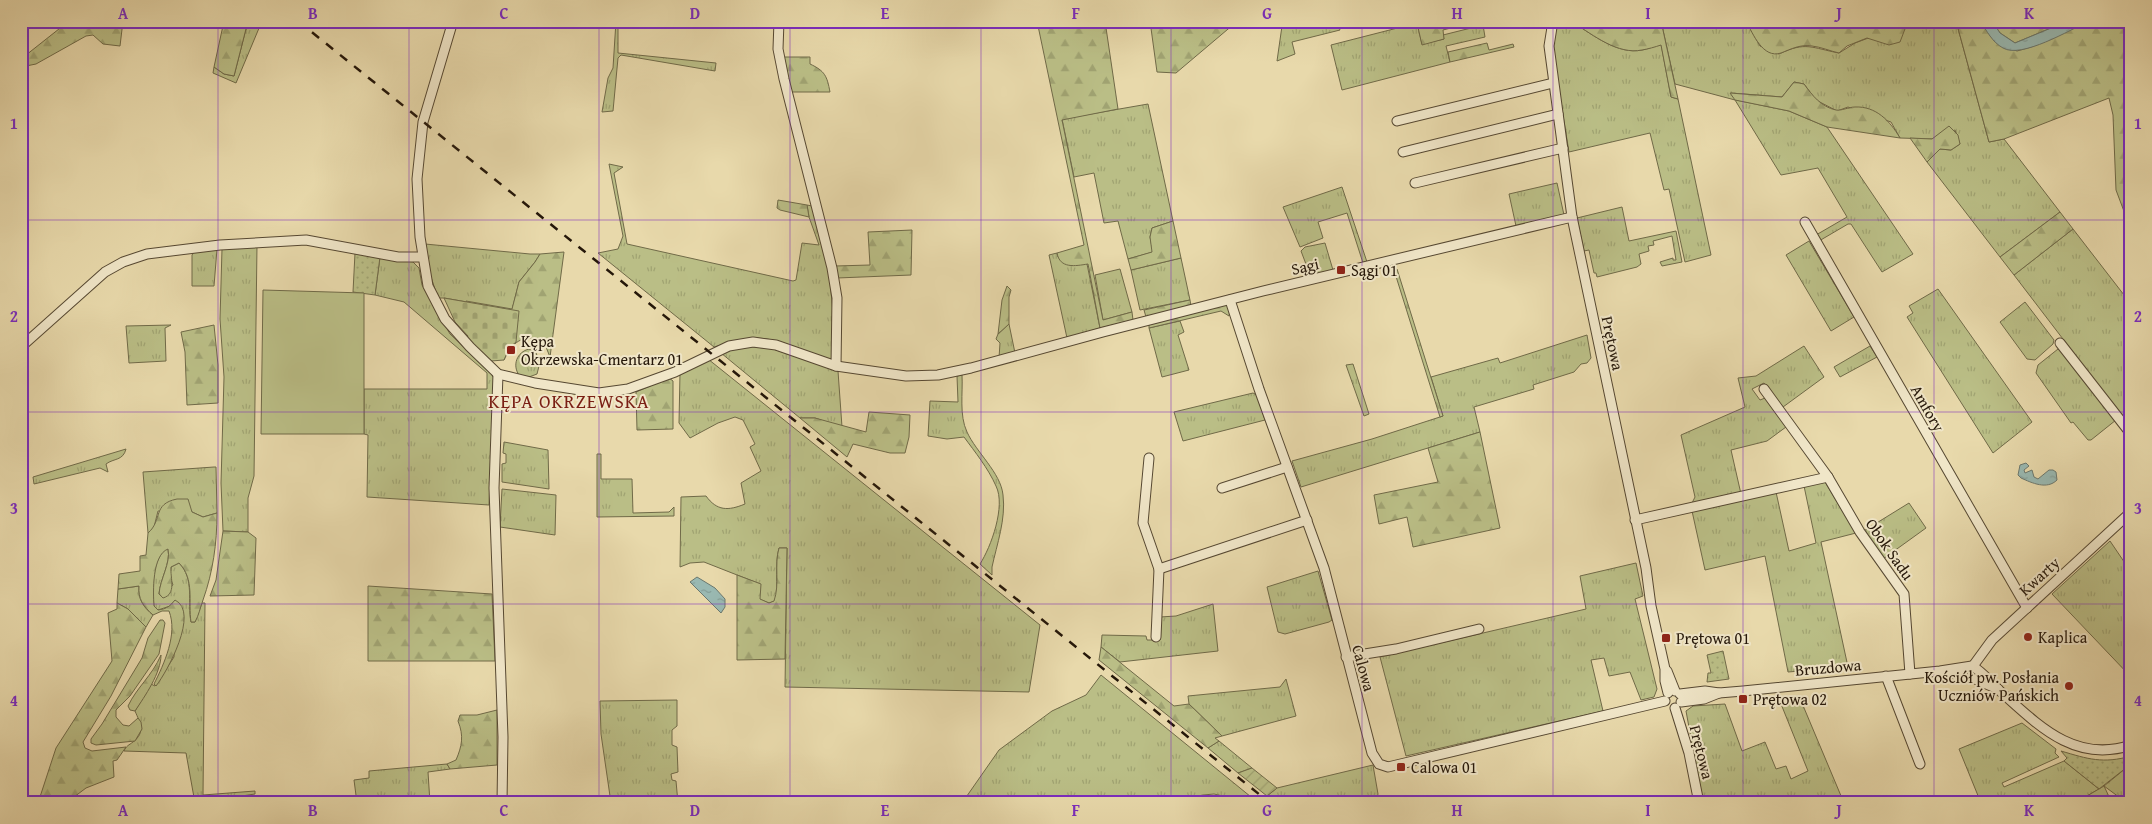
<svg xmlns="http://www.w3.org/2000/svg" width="2152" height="824" font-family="'Gentium Book Plus',serif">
  <defs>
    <pattern id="grass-tufts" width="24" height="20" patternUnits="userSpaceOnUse" patternTransform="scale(1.25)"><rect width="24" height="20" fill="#babe86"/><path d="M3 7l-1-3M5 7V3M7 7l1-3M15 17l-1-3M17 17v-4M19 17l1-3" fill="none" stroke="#a0a372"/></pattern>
    <pattern id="forest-firs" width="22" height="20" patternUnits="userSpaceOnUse" patternTransform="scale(1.25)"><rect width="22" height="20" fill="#babe86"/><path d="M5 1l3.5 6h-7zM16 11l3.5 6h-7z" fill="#a0a372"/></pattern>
    <pattern id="cemetery-stones" width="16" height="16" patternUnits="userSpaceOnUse" patternTransform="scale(1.25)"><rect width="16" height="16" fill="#babe86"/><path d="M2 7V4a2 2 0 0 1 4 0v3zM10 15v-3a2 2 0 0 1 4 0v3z" fill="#a0a372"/></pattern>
    <pattern id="park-dots" width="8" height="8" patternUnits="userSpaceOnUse" patternTransform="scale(1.25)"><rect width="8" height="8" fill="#babe86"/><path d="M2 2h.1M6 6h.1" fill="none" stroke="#a0a372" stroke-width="1.8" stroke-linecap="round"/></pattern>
    <pattern id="garden-furrows" width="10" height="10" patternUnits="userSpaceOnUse" patternTransform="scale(1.25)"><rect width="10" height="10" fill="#babe86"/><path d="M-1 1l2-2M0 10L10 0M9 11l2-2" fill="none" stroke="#a0a372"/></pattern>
    <pattern id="water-ripples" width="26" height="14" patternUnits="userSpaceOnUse" patternTransform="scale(1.25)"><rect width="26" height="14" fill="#99b9b2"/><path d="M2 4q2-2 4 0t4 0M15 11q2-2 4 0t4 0" fill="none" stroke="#849e98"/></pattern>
  </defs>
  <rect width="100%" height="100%" fill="#e8d9ab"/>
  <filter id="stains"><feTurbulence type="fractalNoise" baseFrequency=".004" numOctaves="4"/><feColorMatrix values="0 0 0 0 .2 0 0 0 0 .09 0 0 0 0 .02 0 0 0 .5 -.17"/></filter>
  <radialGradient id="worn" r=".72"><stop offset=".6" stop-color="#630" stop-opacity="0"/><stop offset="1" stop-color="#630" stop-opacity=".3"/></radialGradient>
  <g fill="url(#grass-tufts)" stroke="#706a48">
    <polygon points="248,21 262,21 236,83 213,73 214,67 224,74 234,76"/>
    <polygon points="616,21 618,21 618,53 716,63 715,71 621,55 618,58 613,111 602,112 608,78 613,68"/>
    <polygon points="1302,21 1337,21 1340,30 1292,42 1295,54 1277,61 1282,26 1290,26"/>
    <path d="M1661,21H1746L1760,46L1779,54C1806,41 1812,48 1839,53L1855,43L1906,24L1908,21H1956L1989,142L2004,139L2060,212L2000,257L1927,162L1940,149L1951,150L1960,144L1955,130L1932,139L1900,138L1891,122L1848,107L1837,111L1816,100L1804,84L1794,82L1782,97L1731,93L1736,100L1789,111L1827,127L1913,254L1882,272L1851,224H1848L1819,241L1816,235L1847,217L1818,168L1781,175L1735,100L1675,84Z"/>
    <polygon points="1417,23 1422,44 1444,39 1443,35 1483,25 1485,37 1446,46 1450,62 1342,90 1331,45"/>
    <path d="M1574,23C1593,35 1618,55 1642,50C1648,49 1655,46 1661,44L1671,97L1678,99L1711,255L1685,262L1669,189L1664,190L1650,133L1569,152L1552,48L1554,29Z"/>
    <polygon points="1148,104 1173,221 1152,228 1150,237 1153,252 1128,259 1118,221 1104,223 1094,173 1074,177 1062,119"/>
    <path d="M609,164L623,167L614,173L627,244L793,281L796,280L802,243L819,245L809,217L807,205L812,206L829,267L833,314L832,357L829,360C809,353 778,338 757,338C742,339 728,343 714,347L598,253L618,249L623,236Z"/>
    <polygon points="1557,183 1564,215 1516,226 1509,194"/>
    <polygon points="1342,187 1367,262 1363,263 1347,213 1318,222 1323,238 1300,247 1283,207"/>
    <polygon points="1622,207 1629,241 1676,231 1682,262 1662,266 1660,262 1673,258 1673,260 1676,260 1672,236 1653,241 1654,245 1648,246 1649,251 1639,254 1641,264 1637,267 1597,277 1596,273 1594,273 1589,250 1584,251 1577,218"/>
    <polygon points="2073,229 2131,304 2131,428 2014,275"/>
    <polygon points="1809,241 1854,317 1831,331 1786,255"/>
    <polygon points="1325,243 1333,270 1313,275 1309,272 1301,251 1305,247"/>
    <polygon points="425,244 530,254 540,254 535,262 519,282 512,310 444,298 438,298 428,268"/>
    <polygon points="257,245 254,476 248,498 248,532 223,531 221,483 224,377 220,319 222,249"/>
    <polygon points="217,249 214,286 192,286 192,255 194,252"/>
    <polygon points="1057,253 1058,257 1087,264 1100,328 1067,338 1049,255"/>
    <polygon points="380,257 413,262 419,268 422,285 450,334 489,371 494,378 489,505 367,497 368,435 364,434 364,389 487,389 487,373 404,302 375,295"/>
    <polygon points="1181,258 1190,300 1140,310 1131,270"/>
    <polygon points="1120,269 1132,312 1103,320 1095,275"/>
    <polygon points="1938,289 2032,422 1993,453 1907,317 1913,313 1909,306"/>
    <polygon points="2025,302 2054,340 2053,344 2035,360 2027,359 2000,322"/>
    <polygon points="1180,321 1184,332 1178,335 1189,370 1162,377 1149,328"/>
    <polygon points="1009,324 1015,353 999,358 1000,343 996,339 998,334"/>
    <polygon points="171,325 165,328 166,361 129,363 126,326"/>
    <polygon points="1587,335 1591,358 1587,363 1581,364 1574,372 1533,385 1534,389 1474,407 1480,432 1301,487 1292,461 1372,439 1443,416 1431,377 1498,358 1500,363"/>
    <polygon points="746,346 773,349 838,371 842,427 815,418 800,418 721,353"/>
    <polygon points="1804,346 1824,377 1783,407 1764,383 1752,389 1760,400 1765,398 1786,427 1767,441 1731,450 1741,494 1691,505 1695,497 1681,435 1745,407 1738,378 1756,376"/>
    <polygon points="1870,346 1877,357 1840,377 1834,367"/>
    <path d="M529,349L536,353L540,362L537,374L529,377L519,375C512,365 517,352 529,349Z"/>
    <polygon points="2058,349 2064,351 2116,420 2091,440 2088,440 2073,422 2071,423 2036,373 2038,365"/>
    <path d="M708,359L1040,625L1029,692L785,687L787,548H779C774,566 779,584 775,601L769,603L759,599L760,584L704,562L690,563L680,567L681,497L706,496C717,511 728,511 745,504L741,483L761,471L750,447L755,444L743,420L735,417L718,423L690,438L679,423L680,373Z"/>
    <polygon points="1353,364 1369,414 1364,416 1346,365"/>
    <path d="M962,375C963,393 959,415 967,432C976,452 1001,473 1003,495C1006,519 997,544 992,567V575L980,564C991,547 1006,506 996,486C988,468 975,452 964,437L947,439L928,436L930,401L958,402L957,376Z"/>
    <polygon points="1253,393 1257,395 1265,420 1183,441 1174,412"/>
    <polygon points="504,442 548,450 549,489 502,482 502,464 506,463 506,454 503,453"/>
    <path d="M126,449C123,461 114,458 106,464L108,472L100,468L34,484L33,477Z"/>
    <polygon points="597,454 601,454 601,479 632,479 633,513 669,512 674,507 674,516 597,517"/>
    <polygon points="214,467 216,467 217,513 203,517 192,512 158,511 154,527 148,533 143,472"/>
    <polygon points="1825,482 1856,533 1821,542 1848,667 1788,672 1765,556 1705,570 1692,511 1776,492 1789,551 1816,543 1804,486"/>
    <polygon points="502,489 556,495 555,535 500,527"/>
    <polygon points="1909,503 1926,528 1883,559 1862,532"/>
    <polygon points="2110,541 2131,572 2131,677 2052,594"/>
    <path d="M165,549H168C171,563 160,579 159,594L173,585L170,577L171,567L179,563C195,579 187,602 191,622H195L202,603H205L203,795L255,791V794L195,803L186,753L124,751C126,746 129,745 133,742C146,732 140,723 135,711L151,684L155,686L174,657L175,600L170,606L158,610L154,606C152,589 152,562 165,549Z"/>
    <polygon points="1636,563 1643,596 1635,599 1657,689 1654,697 1641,700 1630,672 1609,676 1604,658 1591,660 1603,711 1406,756 1380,657 1586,609 1580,576"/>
    <polygon points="1318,571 1332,620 1329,622 1285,634 1278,632 1267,587"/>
    <path d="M139,586C138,599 143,607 153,615L146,627L128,609L117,603L118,589Z"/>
    <polygon points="1213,604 1218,651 1120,662 1101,647 1102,635 1146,636 1147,640 1160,640 1160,617 1176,616"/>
    <polygon points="1101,675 1256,801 1255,803 1226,803 1227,797 1214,794 1203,795 1164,803 962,803 999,750 1052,711 1086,695"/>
    <polygon points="1286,679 1296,716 1222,736 1189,704 1188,696 1280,687"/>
    <polygon points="1799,696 1844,803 1703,803 1686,711 1693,706 1725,704 1742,751 1765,742 1776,769 1786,766 1791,779 1808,771 1779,699"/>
    <polygon points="677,700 677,726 672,730 672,745 677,747 678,772 671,774 672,780 676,781 678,803 611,803 601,734 600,701"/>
    <polygon points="2022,723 2056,749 2055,753 2059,757 2002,783 2004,787 2064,761 2099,789 2075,803 1981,803 1959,749"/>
    <polygon points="1219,741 1252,768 1238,773 1208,748"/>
    <polygon points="447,764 450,769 428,772 430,803 357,803 354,780 369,778 369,771"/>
    <polygon points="2131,764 2131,803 2127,803 2104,786"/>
    <polygon points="1373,765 1378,794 1376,803 1276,803 1267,796 1277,788"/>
  </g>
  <g fill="url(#forest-firs)" stroke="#706a48">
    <polygon points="69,21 123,21 120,46 103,44 93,35 86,36 36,64 21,67 21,59"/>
    <polygon points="224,21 248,21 234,76 224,74 214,67"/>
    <path d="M1037,21H1105L1118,109L1062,120L1103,320L1132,312L1133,320L1100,328L1088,264C1075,266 1060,269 1057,253L1084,245Z"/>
    <polygon points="1150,21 1250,21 1247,25 1234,24 1176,73 1157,72"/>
    <polygon points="1423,21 1478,21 1443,30 1444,39 1422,45 1417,23"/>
    <path d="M1556,21H1661L1678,99L1671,97L1661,45C1655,47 1648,49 1642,50C1618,55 1593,35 1574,23L1554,29Z"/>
    <path d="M1746,21H1908L1900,42L1889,45L1867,38L1847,46L1839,53C1830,51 1821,47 1812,46C1801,44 1791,49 1781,53C1763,59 1753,34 1746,21Z"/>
    <polygon points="1956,21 1980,21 1995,42 2017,51 2031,47 2089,21 2131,21 2131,53 2124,61 2125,87 2131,95 2131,230 2116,190 2113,115 2109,98 2004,139 1989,142"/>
    <polygon points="1992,21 2068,21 2015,43 2000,33"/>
    <polygon points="1487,43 1489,50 1513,44 1514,47 1450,62 1448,52"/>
    <path d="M781,57H810V64C825,71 827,76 830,92H790Z"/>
    <path d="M1794,82L1804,84C1812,95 1821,107 1836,110C1841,111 1849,107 1855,107C1876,106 1890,121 1900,138L1827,127L1789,111L1735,100L1730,93L1782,97Z"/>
    <polygon points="1949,126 1958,135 1960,144 1951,150 1940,149 1927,162 1910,138 1932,139"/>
    <polygon points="778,200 807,205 809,217 780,210 777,208"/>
    <polygon points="2060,212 2073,229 2014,275 2000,257"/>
    <polygon points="1173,221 1181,258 1131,270 1128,259 1152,252 1150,237 1152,228"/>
    <polygon points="912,230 911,275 837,278 835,266 870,265 868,232"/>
    <path d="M564,252L550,357L546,347L537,339C520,335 511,345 504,360L467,338L482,322L466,301L512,309L519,282L535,262L540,254Z"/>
    <polygon points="1397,269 1443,416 1440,417 1394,270"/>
    <polygon points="1007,286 1011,290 1009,297 1009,324 998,334 1002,300"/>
    <polygon points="1190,300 1191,306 1146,317 1144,310"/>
    <polygon points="1221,305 1227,305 1230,310 1229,316 1221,311 1149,328 1149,323"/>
    <polygon points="214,325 218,365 218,403 187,405 185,352 181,332"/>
    <polygon points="669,378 673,381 673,429 637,430 636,392"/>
    <polygon points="869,412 910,415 909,437 905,453 890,453 853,444 847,457 800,418 815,418 866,432"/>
    <polygon points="1480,432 1500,528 1413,547 1407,517 1379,524 1374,495 1438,482 1428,448"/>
    <path d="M177,499H188L192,512L203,517L217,513C217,543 213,572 203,600C200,608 199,615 195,622H191C188,602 195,579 179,563L171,567C170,578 177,594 163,598L159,594C160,579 171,563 168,549C152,555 153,592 154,606L158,610C167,609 170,606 175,600C200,612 167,672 156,686L154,684C164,664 178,634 169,611H162L153,615C143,606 138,599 139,586L118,589L119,574L140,571V556L146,555L148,533C163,520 152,504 177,499Z"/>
    <polygon points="223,531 248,532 256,538 254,595 210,596 216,580"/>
    <path d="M779,548H787L785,659L737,660V575L761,584L760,599L769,603L774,601C780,584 774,565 779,548Z"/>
    <polygon points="368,586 492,594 495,661 368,661"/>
    <polygon points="117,603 128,609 146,627 111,696 83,742 85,748 92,751 126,747 117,760 113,761 114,777 86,788 66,803 38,803 56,748 112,661 108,613 117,609"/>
    <polygon points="160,620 163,620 165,623 159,654 130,696 116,710 116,717 123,725 129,726 138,718 141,722 142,729 135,741 96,745 91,743 91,739 102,724 142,658 148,638"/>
    <polygon points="1101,647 1174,706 1189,704 1222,736 1215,738 1219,741 1208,748 1099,660"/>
    <path d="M161,655C161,673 145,696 135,711L130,710L128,706C137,687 152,676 161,655Z"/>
    <path d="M497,710V765L450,769L447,764L456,760C462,746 464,736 458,721L460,715H477Z"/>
    <polygon points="2104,786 2112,803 2075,803"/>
  </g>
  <polygon fill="url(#cemetery-stones)" stroke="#706a48" points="444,298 519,311 516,342 509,348 504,360 491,361 467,338 468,336 455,322"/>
  <g fill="url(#park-dots)" stroke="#706a48">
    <polygon points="355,253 380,257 375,295 353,292"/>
    <polygon points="1723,651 1729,679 1707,682 1708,673 1711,673 1707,655"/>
    <path d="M2061,751C2088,759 2103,764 2131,756V764L2099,789L2064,761L2067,758Z"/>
  </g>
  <polygon fill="url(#garden-furrows)" stroke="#706a48" points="1252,768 1277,788 1267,796 1238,773"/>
  <polygon fill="#babe86" stroke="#706a48" points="263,290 364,293 364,434 261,434"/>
  <g fill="url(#water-ripples)" stroke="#6b786e">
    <path d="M1980,21H1992L2000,33L2015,43L2068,21H2089C2070,30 2021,59 2003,48C1992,42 1987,31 1980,21Z"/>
    <path d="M2026,463L2029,466L2024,470L2025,473L2032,470L2034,477L2038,479L2049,470H2053L2056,472L2057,480C2047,490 2032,483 2021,478L2018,475L2020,465Z"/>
    <polygon points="697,577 715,588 725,599 725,607 721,613 690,582"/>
  </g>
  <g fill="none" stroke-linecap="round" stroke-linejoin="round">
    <defs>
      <g id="minor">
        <polyline points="453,21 423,122 417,179 420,237 428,286 445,319 470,347 498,374 535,383 599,393 628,389 675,372 729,346 753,342 776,345 836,366 906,376 938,375 971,368 1103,332 1263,291 1572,217"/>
        <polyline points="779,21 778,49 784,79 832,268 837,298 836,366"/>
        <polyline points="1553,21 1549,46 1572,217 1646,568 1651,606 1665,669 1665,681 1668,693"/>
        <polyline points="1397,121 1553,83"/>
        <polyline points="1403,152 1558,114"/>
        <polyline points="1415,183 1563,148"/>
        <polyline points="1805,222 2027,608"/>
        <polyline points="1230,300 1259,389 1324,568 1372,753 1379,764 1388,767 1665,701"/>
        <polyline points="2060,343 2131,434"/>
        <polyline points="21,347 105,272 123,262 147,254 220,245 306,240 398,257 422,257"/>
        <polyline points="498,374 494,488 503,737 502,803"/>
        <polyline points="1764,389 1828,477 1860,532 1904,594 1910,674"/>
        <polyline points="1149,458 1143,523 1159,569 1156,637"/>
        <polyline points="1222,488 1287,467"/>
        <polyline points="1635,520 1828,477"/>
        <polyline points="1159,569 1307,520"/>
        <polyline points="1346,657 1396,649 1479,629"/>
        <polyline points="1973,666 1992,640 2131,512"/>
        <polyline points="1667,671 1675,691"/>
        <polyline points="1943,672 1963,675"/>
        <polyline points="1886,676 1920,764"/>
        <polyline points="1975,679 1998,689"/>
        <path d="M1680,694L1705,691L1719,693L1743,691L1940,671L1972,666C1983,672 1991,683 2000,691C2038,725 2075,764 2131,745"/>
        <polyline points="1681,702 1704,699 1719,693"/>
        <polyline points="1675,708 1689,753 1699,803"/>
      </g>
    </defs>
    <use href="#minor" stroke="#564832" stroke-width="11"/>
    <use href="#minor" stroke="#f0e6c8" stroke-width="9"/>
    <polyline stroke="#251709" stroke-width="2.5" stroke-dasharray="9 9" stroke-linecap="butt" points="298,21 1270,803"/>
  </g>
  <path fill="none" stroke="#7b2cbf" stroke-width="1" stroke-opacity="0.55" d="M218,21V803M409,21V803M599,21V803M790,21V803M981,21V803M1171,21V803M1362,21V803M1553,21V803M1743,21V803M1934,21V803M21,220H2131M21,412H2131M21,604H2131"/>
  <g fill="#8f2418" stroke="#f0e6c8" stroke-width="2">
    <rect x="1336" y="265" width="10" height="10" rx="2.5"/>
    <rect x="506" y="345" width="10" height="10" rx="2.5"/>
    <circle cx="2028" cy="637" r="5"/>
    <rect x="1661" y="633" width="10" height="10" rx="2.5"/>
    <circle cx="2069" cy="686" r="5"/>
    <rect x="1738" y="694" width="10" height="10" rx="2.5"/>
    <rect x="1396" y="762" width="10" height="10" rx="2.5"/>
  </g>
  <g text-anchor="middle" stroke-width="4" stroke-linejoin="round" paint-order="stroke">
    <g font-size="16" fill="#251709" stroke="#f0e6c8">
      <text transform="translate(1305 266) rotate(-13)" y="6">Sągi</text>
      <text transform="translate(1613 343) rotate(78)" y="6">Prętowa</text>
      <text transform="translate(1928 408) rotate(60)" y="6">Amfory</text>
      <text transform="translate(1890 549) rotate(55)" y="6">Obok Sadu</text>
      <text transform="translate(2039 576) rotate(-42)" y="6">Kwarty</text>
      <text transform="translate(1828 667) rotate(-5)" y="6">Bruzdowa</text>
      <text transform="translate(1364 668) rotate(75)" y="6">Calowa</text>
      <text transform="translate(1702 752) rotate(76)" y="6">Prętowa</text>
    </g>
    <g font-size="16" fill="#251709" stroke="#f0e6c8" text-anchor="start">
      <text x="1351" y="276">Sągi 01</text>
      <text x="521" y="347">Kępa<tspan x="521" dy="18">Okrzewska-Cmentarz 01</tspan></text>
      <text x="2038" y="643">Kaplica</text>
      <text x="1676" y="644">Prętowa 01</text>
      <text x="2059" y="683" text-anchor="end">Kościół pw. Posłania<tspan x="2059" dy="18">Uczniów Pańskich</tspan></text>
      <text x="1753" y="705">Prętowa 02</text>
      <text x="1411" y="773">Calowa 01</text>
    </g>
    <g font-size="19" letter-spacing="1" fill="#7a1f14" stroke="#f0e6c8">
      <text x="569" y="408">KĘPA OKRZEWSKA</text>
    </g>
  </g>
  <rect width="2152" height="824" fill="none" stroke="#e8d9ab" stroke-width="55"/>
  <rect x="28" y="28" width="2096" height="768" fill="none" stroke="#7b2cbf" stroke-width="2"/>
  <g font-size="16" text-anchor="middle" font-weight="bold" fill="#7b2cbf">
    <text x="123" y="19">A</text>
    <text x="313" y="19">B</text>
    <text x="504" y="19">C</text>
    <text x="695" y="19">D</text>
    <text x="885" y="19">E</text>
    <text x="1076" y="19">F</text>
    <text x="1267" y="19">G</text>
    <text x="1457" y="19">H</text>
    <text x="1648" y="19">I</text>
    <text x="1839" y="19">J</text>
    <text x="2029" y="19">K</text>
    <text x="14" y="129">1</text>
    <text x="2138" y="129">1</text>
    <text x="14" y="322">2</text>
    <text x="2138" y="322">2</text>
    <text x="14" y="514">3</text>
    <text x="2138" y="514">3</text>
    <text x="14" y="706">4</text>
    <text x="2138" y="706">4</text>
    <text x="123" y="816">A</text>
    <text x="313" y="816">B</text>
    <text x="504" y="816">C</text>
    <text x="695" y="816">D</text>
    <text x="885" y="816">E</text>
    <text x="1076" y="816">F</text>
    <text x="1267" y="816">G</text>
    <text x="1457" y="816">H</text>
    <text x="1648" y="816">I</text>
    <text x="1839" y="816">J</text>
    <text x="2029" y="816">K</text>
  </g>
  <rect width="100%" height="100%" filter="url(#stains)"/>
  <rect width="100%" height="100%" fill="url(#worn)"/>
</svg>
